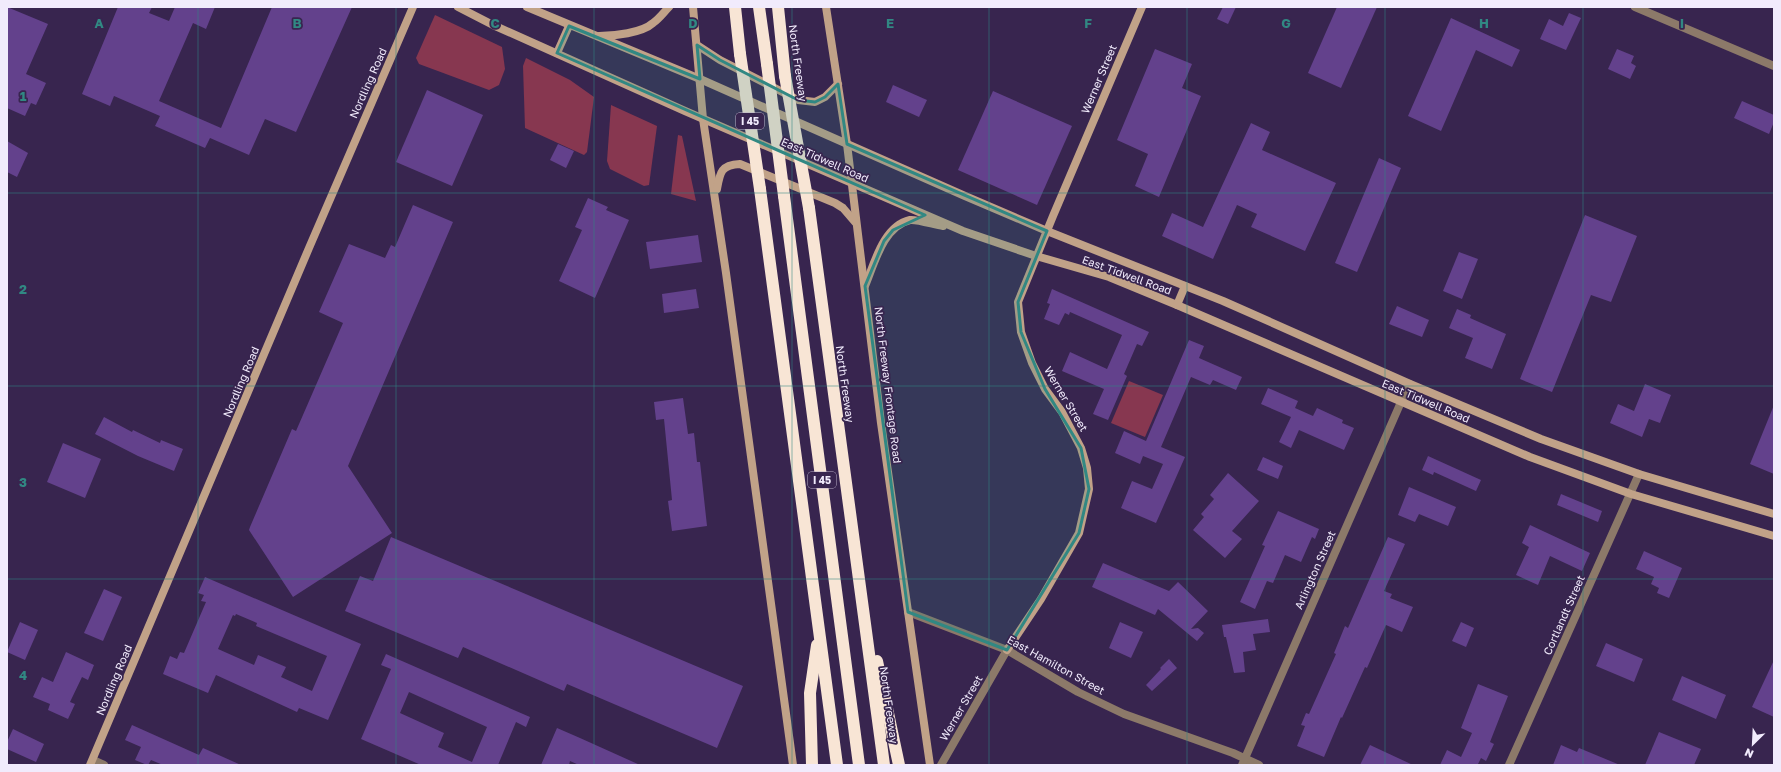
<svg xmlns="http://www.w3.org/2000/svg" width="1781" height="772" font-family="'Golos Text',sans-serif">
  <rect width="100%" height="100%" fill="#38254f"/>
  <g fill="#873750">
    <polygon points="435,15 502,47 505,69 499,85 489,90 419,64 416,58"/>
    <polygon points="526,58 570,80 594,97 587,152 584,155 525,128 523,66"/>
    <polygon points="611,105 657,126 649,185 644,186 610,169 607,161"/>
    <polygon points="678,135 682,136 696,201 671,194"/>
    <polygon points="1129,381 1163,395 1145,437 1111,423"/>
  </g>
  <g fill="#63418c" fill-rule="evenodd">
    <polygon points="7,7 48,24 26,74 46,83 36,105 31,103 25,116 7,108"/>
    <polygon points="118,7 152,7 149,13 169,21 175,7 215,7 206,29 193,23 159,101 221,128 272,7 352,7 296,132 265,119 249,155 210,138 205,148 155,126 160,116 114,96 110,106 82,94"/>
    <polygon points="1223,7 1236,7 1228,24 1217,19"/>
    <polygon points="1337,7 1377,7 1341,88 1308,73"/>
    <polygon points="1569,13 1581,18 1566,50 1540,39 1549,19 1563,26"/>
    <polygon points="1451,18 1520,50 1512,67 1476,50 1441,131 1408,116"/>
    <polygon points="1155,49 1192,64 1182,88 1201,96 1159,197 1135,186 1148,154 1117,140"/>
    <polygon points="1617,49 1634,56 1631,63 1636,66 1630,79 1608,69"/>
    <polygon points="893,85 927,100 919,117 886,102"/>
    <polygon points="427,90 483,115 452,186 396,162"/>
    <polygon points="993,91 1072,126 1037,205 958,170"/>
    <polygon points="1742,101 1774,115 1774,122 1769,134 1734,118"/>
    <polygon points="1251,123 1270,132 1262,150 1336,183 1305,251 1251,227 1257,214 1237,205 1213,259 1162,236 1172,213 1203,227"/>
    <polygon points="7,141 28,153 17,177 7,172"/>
    <polygon points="558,144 574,151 566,168 550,160"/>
    <polygon points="1379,158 1401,168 1357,272 1335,263"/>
    <polygon points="588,198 608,207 606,210 629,220 595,298 559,281 582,230 575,227"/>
    <polygon points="413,205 453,222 348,466 392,533 293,597 249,530 250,527 292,429 296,431 343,323 319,312 349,244 385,258 391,245 395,247"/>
    <polygon points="1585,215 1637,236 1611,302 1591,295 1552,392 1520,379"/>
    <polygon points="698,235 702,262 650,269 646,242"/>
    <polygon points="1459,252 1478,259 1462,299 1443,291"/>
    <polygon points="696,289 699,308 664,313 662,294"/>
    <polygon points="1052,289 1149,332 1142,346 1137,344 1124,374 1127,376 1108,420 1093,414 1104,389 1062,371 1070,352 1107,369 1122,335 1070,312 1069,315 1065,313 1059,325 1044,319 1050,304 1047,303"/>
    <polygon points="1397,306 1429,320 1422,337 1389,324"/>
    <polygon points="1457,309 1471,315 1470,318 1506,334 1492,369 1465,358 1473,338 1449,328"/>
    <polygon points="1189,340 1204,346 1199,358 1242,377 1236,390 1213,380 1210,385 1191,377 1161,447 1185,457 1156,523 1121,508 1132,481 1152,489 1163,464 1143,456 1140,464 1115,453 1124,431 1146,441"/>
    <polygon points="1645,384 1671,395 1660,423 1649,419 1642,437 1610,423 1618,404 1634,411"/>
    <polygon points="1268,388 1298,401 1295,408 1313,416 1317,408 1343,420 1342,423 1354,428 1344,450 1299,430 1291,448 1279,442 1291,417 1261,404"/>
    <polygon points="683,398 688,434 694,433 697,462 700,462 707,526 672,531 668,501 672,500 664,419 656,420 654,402"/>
    <polygon points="1774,405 1774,474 1750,464"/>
    <polygon points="104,417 132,432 133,430 160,443 161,440 183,449 174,471 138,456 95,434"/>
    <polygon points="63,443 101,459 85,498 47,482"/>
    <polygon points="1428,456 1481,480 1476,491 1434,472 1433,475 1422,470"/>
    <polygon points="1263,457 1283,466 1278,479 1257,470"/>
    <polygon points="1228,473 1259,501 1232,531 1242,539 1225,558 1193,530 1204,517 1201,514 1214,499 1210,495"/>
    <polygon points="1409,487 1456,507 1448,526 1419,514 1415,522 1398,515"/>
    <polygon points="1561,494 1602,511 1598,522 1557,505"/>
    <polygon points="1278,511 1319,529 1315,539 1312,537 1301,562 1285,555 1273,583 1267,581 1255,609 1240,602 1265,546 1262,545"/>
    <polygon points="1530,525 1590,553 1582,571 1550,556 1538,585 1516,575 1529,547 1522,543"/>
    <polygon points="391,537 743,686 717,748 567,684 564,691 463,647 458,658 345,611 360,576 373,581"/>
    <polygon points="1388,537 1405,544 1384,591 1392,594 1390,598 1413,607 1402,632 1386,625 1367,668 1365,667 1342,718 1341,717 1324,757 1297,746 1305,726 1301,725 1306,713 1309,714 1336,654 1334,653 1345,626 1348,628"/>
    <polygon points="1644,551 1682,568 1669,598 1657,593 1659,588 1651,584 1654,577 1636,569"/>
    <polygon points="1103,563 1169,591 1178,582 1208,611 1191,629 1198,628 1204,633 1197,641 1158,609 1155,615 1092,587"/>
    <path d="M205,577L361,644L328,720L299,708L297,712L216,675L208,693L163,674L170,656L177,659L180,652L184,653L206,602L201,601L204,595L198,593ZM236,614L257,623L256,626L327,656L312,691L281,677L286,667L258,655L254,665L218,649L233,615L235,616Z"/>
    <polygon points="104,589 122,597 103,641 84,633"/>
    <polygon points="1268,619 1270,632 1253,634 1256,650 1243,652 1245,672 1234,673 1226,637 1224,637 1222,625"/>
    <polygon points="20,622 38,630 25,660 7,652"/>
    <polygon points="1120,622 1143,632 1131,658 1109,648"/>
    <polygon points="1461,622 1474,628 1466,647 1452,641"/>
    <polygon points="1606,643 1643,659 1634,682 1596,666"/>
    <polygon points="66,652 94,665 88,680 82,677 70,702 75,704 68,719 48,710 50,704 33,697 42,677 53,682"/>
    <path d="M386,654L530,717L526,727L516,722L498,765H421L361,739L391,669L381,665ZM409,692L487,727L472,762L438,747L444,733L400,713Z"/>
    <polygon points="1169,659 1177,668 1152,691 1146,685 1161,669 1160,668"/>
    <polygon points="1774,660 1774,717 1752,707"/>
    <polygon points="1682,676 1726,695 1716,719 1672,700"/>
    <polygon points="1478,684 1508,696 1490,742 1494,744 1486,761 1481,758 1478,764 1480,765 1440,765 1447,750 1461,757 1472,733 1461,728"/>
    <polygon points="132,725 199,755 203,748 241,765 163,765 151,760 148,765 147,765 135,760 141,747 125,740"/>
    <polygon points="557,728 580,738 640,765 579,765 570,761 569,765 541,765"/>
    <polygon points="13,729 44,744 36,762 7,749 7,742"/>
    <polygon points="1659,732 1701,749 1694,765 1645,765"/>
    <polygon points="1370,745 1413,765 1360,765"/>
    <polygon points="1561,745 1577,752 1579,748 1620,765 1553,765"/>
  </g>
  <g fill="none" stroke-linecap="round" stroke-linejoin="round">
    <g stroke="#8c7969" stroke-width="8">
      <polyline points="1635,7 1774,66"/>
      <polyline points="908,612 1007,650 1078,692 1124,714 1233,753 1259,765"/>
      <polyline points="93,760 104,765"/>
      <polyline points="941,765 1007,650"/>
      <polyline points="1242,765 1401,402 1410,384"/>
      <polyline points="1509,765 1639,474"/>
    </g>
    <g stroke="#c1a288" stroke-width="8">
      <polyline points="458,7 493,25 685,111 963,231 1036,256 1109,277 1177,305 1530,457 1631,494 1774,536"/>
      <polyline points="527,7 700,79 965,196 1047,231 1223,301 1410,384 1541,439 1639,474 1774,514"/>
      <polyline points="693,7 703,119 726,273 793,765"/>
      <polyline points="826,7 847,144 881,423 930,765"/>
      <path d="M599,36C614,36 642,33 653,23C659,19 664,12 669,7"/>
      <polyline points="697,45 720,60 798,100 815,102 825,97 838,84"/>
      <polyline points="557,53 569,26"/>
      <path d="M717,189C720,172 721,165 740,164L835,203L843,208L855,222"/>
      <path d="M865,286C874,265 883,226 910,220C917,219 935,225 943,226"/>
      <polyline points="1177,305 1185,286"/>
      <polyline points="1007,650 1041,599 1079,533 1089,489 1087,468 1081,448 1062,412 1045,389 1032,363 1021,332 1018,302 1053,216 1142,7"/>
      <polyline points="90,765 309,248 413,7"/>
    </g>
    <g stroke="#f8e5d5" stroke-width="12">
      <polyline points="735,7 740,54"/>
      <polyline points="759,7 767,64"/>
      <polyline points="778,7 785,76"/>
      <polyline points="760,189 837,765"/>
      <polyline points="784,196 859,765"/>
      <polyline points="809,208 884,765"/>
      <polyline points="877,661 899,765"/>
      <polyline points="812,765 810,693 817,645"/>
    </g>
    <g stroke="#f8e5d5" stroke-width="12">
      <polyline points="740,54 760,189"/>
      <polyline points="767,64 784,196"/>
      <polyline points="785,76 809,208"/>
    </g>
  </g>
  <path fill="#318883" fill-opacity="0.2" stroke="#318883" stroke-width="3" stroke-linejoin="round" d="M569,26L700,79L697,45L720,60L798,100L815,102L825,97L838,84L847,144L1047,231L1018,302L1021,332L1045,389L1081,448L1089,489L1079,533L1007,650L908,612L865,286L884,241L893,230L925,215L557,53Z"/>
  <path fill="none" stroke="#318883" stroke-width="1" stroke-opacity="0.55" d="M198,7V765M396,7V765M594,7V765M792,7V765M989,7V765M1187,7V765M1385,7V765M1583,7V765M7,193H1774M7,386H1774M7,579H1774"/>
  <g text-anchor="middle" stroke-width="3.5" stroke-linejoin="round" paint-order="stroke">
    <g fill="#38254f" stroke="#bab0c8" stroke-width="1">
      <rect x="736" y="113" width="28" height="16" rx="3"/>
      <rect x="808" y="472" width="28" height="16" rx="3"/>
    </g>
    <g font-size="10" font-weight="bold" fill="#f1ebfc">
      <text x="750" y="125">I 45</text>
      <text x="822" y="484">I 45</text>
    </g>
    <g font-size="11" fill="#f1ebfc" stroke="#38254f">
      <text transform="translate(798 63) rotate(82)" y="4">North Freeway</text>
      <text transform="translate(1099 79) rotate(-67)" y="4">Werner Street</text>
      <text transform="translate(368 83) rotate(-66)" y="4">Nordling Road</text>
      <text transform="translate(825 160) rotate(24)" y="4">East Tidwell Road</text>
      <text transform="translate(1127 275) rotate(20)" y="4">East Tidwell Road</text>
      <text transform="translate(241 382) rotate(-67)" y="4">Nordling Road</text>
      <text transform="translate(845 384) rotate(82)" y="4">North Freeway</text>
      <text transform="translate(888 385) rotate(83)" y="4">North Freeway Frontage Road</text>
      <text transform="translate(1066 399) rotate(59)" y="4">Werner Street</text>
      <text transform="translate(1426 401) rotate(23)" y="4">East Tidwell Road</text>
      <text transform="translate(1315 570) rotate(-66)" y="4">Arlington Street</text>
      <text transform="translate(1564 615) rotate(-66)" y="4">Cortlandt Street</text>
      <text transform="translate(1056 665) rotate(29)" y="4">East Hamilton Street</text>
      <text transform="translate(114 680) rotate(-67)" y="4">Nordling Road</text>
      <text transform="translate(889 705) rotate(82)" y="4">North Freeway</text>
      <text transform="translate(961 708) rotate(-60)" y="4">Werner Street</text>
    </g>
  </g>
  <g font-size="13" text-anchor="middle" font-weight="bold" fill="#318883" stroke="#38254f" stroke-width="3.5" stroke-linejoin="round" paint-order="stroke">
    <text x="99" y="28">A</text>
    <text x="297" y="28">B</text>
    <text x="495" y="28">C</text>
    <text x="693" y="28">D</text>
    <text x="890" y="28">E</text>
    <text x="1088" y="28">F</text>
    <text x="1286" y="28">G</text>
    <text x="1484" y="28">H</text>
    <text x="1682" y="28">I</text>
    <text x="23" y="101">1</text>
    <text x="23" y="294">2</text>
    <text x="23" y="487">3</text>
    <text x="23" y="680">4</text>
  </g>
  <rect width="1781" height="772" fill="none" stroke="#f1ebfc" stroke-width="16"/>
  <g transform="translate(1753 744) rotate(204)" stroke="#38254f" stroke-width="3" paint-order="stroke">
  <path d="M0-3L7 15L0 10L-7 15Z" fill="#f1ebfc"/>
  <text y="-6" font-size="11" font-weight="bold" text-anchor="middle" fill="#f1ebfc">N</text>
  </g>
</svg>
